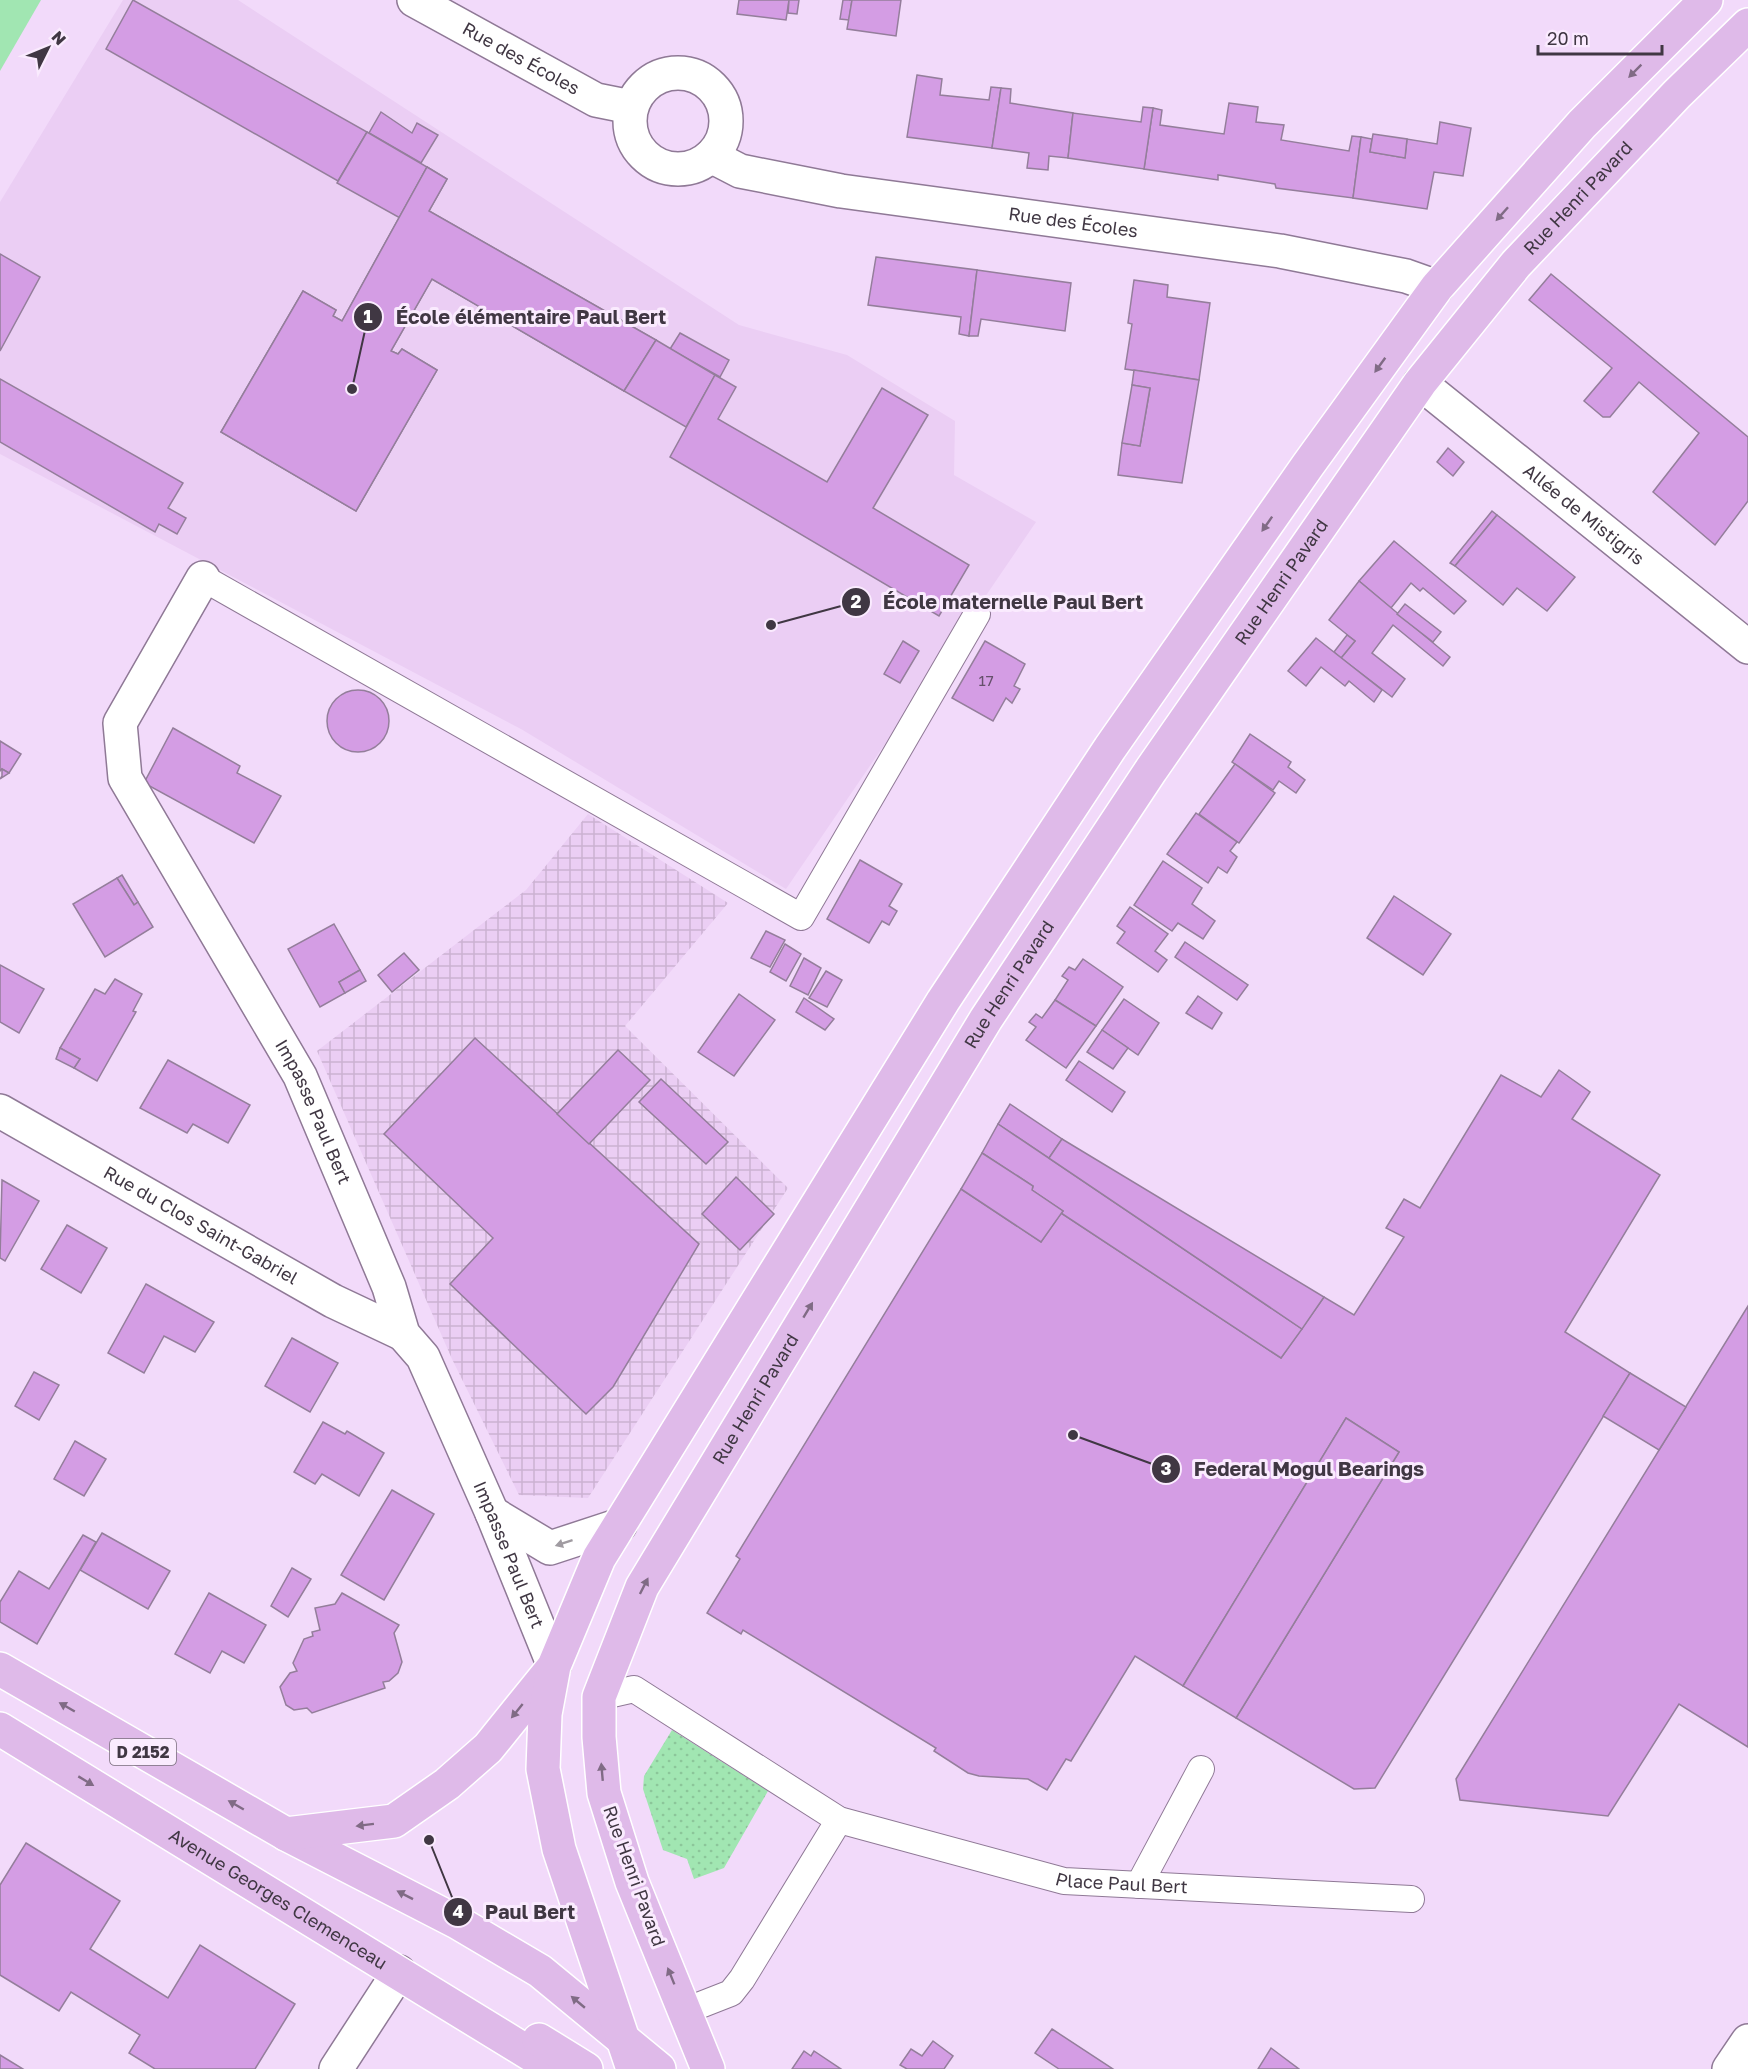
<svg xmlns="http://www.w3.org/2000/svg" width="1748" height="2069" font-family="'Golos Text',sans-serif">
  <defs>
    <pattern id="industrial-grid" width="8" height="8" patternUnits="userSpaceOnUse" patternTransform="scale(1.5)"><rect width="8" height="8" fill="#ebcef4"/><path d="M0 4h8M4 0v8" fill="none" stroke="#cbb2d2"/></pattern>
    <pattern id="park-dots" width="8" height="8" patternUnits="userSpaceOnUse" patternTransform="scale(1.5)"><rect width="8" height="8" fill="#a1e6b2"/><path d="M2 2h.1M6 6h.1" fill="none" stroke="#8cc69a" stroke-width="1.8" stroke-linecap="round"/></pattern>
  </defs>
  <rect width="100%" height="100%" fill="#f2dafa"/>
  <polygon fill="#ebcef4" points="123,0 238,0 739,325 847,355 955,421 954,475 1036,522 786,889 521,729 0,454 0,202"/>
  <polygon fill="url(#industrial-grid)" points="588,814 728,903 625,1026 788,1188 588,1498 519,1495 452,1359 317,1051 526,890"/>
  <polygon fill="url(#park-dots)" points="672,1730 768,1791 724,1868 694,1879 687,1859 663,1850 643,1789 644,1776"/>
  <polygon fill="#a1e6b2" points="0,0 41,0 0,71"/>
  <g fill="#d49de4" stroke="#947e9b" stroke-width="1.5" fill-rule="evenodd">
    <polygon points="133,0 367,132 338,181 106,49"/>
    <polygon points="739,0 789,0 786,20 737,14"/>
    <polygon points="789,0 799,0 797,14 788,13"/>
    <polygon points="843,0 852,0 849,20 840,19"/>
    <polygon points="849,0 901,0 896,36 847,29 852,0"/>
    <polygon points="917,75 942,79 940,95 989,100 991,87 1001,88 992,148 907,137"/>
    <polygon points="1001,88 1011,89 1010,103 1073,113 1068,158 1049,156 1048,170 1027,168 1029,153 992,148"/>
    <polygon points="1229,103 1258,107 1256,122 1284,125 1281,140 1349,151 1352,136 1361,137 1353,198 1276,188 1275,184 1218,175 1218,180 1144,169 1153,108 1162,110 1160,125 1224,134"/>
    <polygon points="1143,107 1153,108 1144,169 1068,158 1073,113 1141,122"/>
    <polygon points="381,112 412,133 417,123 438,135 421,163 369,133"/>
    <polygon points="1440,122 1471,128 1463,176 1434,172 1427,209 1353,198 1361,137 1372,139 1370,152 1405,158 1407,139 1437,144"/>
    <polygon points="367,132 427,167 400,218 337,183"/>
    <polygon points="1373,134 1407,139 1405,158 1370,152"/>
    <path d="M427,167L447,179L429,211L656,340L624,391L432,279L391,351L398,354L402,349L437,370L356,511L221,432L303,291L336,310L333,316L342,321ZM320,339L329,344L325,351L374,380L378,374L385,378L343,453L277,413Z"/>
    <polygon points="427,167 447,179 429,211 656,340 624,391 432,279 391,351 398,354 402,349 437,370 356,511 221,432 303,291 336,310 333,316 342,321"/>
    <polygon points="0,254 40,277 0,351"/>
    <polygon points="876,257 977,270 969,336 959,334 961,317 868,305"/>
    <polygon points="977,270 1071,283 1065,331 981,319 978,336 969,336"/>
    <polygon points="1551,274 1748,437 1748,501 1715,545 1653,492 1699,433 1639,382 1610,417 1603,417 1584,401 1612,368 1529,300"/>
    <polygon points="1134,280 1168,285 1167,297 1210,303 1199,380 1125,369 1132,324 1128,323"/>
    <polygon points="680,333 729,360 720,377 670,349"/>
    <polygon points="656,340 715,375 686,427 624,391"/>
    <polygon points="1134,370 1199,380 1182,483 1118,475 1122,443 1140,446 1150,388 1132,385"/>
    <polygon points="715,375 736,387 718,419 827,482 882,388 928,415 873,508 969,565 939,616 670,457"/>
    <polygon points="0,379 183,483 168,508 186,518 177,534 159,524 155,532 0,442"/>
    <polygon points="1132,385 1150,388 1140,446 1122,443"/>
    <polygon points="1448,448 1464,462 1453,476 1437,462"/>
    <polygon points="1492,511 1497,515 1455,566 1450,563"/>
    <polygon points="1497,515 1575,577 1547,611 1517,588 1503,605 1455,566"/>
    <polygon points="1394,541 1466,601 1454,614 1423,588 1420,591 1411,583 1391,608 1359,581"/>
    <polygon points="1359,581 1450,657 1443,666 1393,625 1372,653 1405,679 1392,697 1341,658 1355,641 1329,620"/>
    <polygon points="1405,604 1441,632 1433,642 1397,614"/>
    <polygon points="1347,635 1355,641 1341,658 1334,652"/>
    <polygon points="1316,638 1382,690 1374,702 1349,681 1345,686 1321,667 1306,686 1288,671"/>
    <polygon points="903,641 919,651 900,683 884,674"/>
    <polygon points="985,641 1025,664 1014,686 1020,689 1012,703 1006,698 993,721 952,698"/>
    <circle cx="358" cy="721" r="31"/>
    <polygon points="173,728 240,766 237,773 281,796 254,843 144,783"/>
    <polygon points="1250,734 1291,762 1288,767 1305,780 1296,793 1279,781 1273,790 1232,762"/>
    <polygon points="0,741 21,754 9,773 2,769 0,771"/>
    <polygon points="1235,764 1275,793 1239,843 1199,814"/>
    <polygon points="2,769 9,773 0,779 2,776"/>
    <polygon points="1196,813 1237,842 1230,851 1237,857 1227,873 1218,867 1208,883 1167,854"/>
    <polygon points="860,860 902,884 889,906 897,911 889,925 882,921 869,943 827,919"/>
    <polygon points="1163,861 1202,888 1192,904 1215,921 1203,939 1178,923 1172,931 1134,905"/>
    <polygon points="122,875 138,902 134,905 117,878"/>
    <polygon points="117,878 134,905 138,902 153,927 105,957 73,904"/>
    <polygon points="1394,896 1451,934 1423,975 1367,938"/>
    <polygon points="1130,907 1168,934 1155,951 1167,960 1158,972 1117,943 1125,932 1117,926"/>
    <polygon points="334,924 360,970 339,982 345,993 320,1007 288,949"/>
    <polygon points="766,931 785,940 770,967 751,958"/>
    <polygon points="1185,942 1248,985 1237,1000 1175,957"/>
    <polygon points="785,944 801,954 786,981 770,972"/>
    <polygon points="404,953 419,970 392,992 378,975"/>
    <polygon points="804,958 821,968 808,995 790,986"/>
    <polygon points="1083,959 1123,987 1096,1026 1055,1000 1068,980 1062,976 1069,967 1075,970"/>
    <polygon points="0,965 44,989 19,1033 0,1022"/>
    <polygon points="360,970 366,981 345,993 339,982"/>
    <polygon points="826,971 842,980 827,1007 809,998"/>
    <polygon points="115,979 142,994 133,1011 136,1012 97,1081 74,1068 80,1059 60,1048 95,989 105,994"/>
    <polygon points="739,994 775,1020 734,1076 698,1052"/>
    <polygon points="1198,996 1222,1013 1212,1029 1186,1013"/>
    <polygon points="804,998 834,1019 825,1030 796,1012"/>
    <polygon points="1124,999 1159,1023 1138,1055 1102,1030"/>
    <polygon points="1055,1000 1096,1026 1066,1068 1026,1040 1036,1027 1029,1022 1036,1014 1042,1018"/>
    <polygon points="1102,1030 1128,1048 1113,1069 1087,1052"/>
    <polygon points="475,1038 699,1244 613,1387 586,1414 450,1284 493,1238 384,1134"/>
    <polygon points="60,1048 80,1059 74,1068 56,1059"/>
    <polygon points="618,1050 650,1080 589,1144 557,1114"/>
    <polygon points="168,1060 250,1105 228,1143 193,1124 187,1133 140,1108"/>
    <polygon points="1079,1061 1125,1092 1112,1112 1066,1080"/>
    <polygon points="1559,1070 1590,1092 1572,1119 1660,1175 1565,1332 1630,1373 1375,1788 1354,1789 1236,1718 1399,1452 1346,1418 1183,1686 1135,1656 1071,1761 1066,1759 1047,1790 1028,1779 979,1776 968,1773 934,1751 936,1748 743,1630 741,1634 707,1613 740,1559 736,1556 961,1189 1041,1242 1061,1213 1281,1358 1324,1297 1354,1315 1404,1237 1386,1228 1404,1199 1420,1208 1501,1075 1541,1097"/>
    <polygon points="661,1079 728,1142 706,1164 639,1102"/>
    <polygon points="1010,1104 1062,1139 1049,1158 998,1124"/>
    <polygon points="998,1124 1302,1329 1281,1358 1061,1213 1063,1211 1032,1190 1033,1186 982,1153"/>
    <polygon points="1062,1139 1324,1297 1302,1329 1049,1158"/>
    <polygon points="982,1153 1033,1186 1032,1190 1063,1211 1041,1242 961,1189"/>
    <polygon points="736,1177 774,1214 740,1250 702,1214"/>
    <polygon points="2,1180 39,1201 5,1261 0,1258"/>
    <polygon points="67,1225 107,1248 81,1293 41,1269"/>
    <polygon points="146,1284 214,1322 195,1352 164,1336 144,1373 108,1353"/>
    <polygon points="1748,1306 1748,1747 1679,1704 1608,1816 1460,1800 1456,1779"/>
    <polygon points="292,1338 338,1363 310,1412 265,1386"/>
    <polygon points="34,1372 59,1385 39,1420 15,1406"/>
    <polygon points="1630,1373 1686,1407 1659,1450 1603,1416"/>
    <polygon points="1346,1418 1399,1452 1236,1718 1183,1686"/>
    <polygon points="323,1422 345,1434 347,1431 384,1453 359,1496 322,1474 315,1484 294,1472"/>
    <polygon points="75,1441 106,1459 84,1496 54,1479"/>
    <polygon points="392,1490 434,1514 384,1600 341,1575"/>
    <polygon points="102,1533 170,1571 148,1609 80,1570"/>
    <polygon points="83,1535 96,1542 37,1644 0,1622 0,1602 19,1571 49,1589"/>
    <polygon points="292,1568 311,1579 288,1617 271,1606"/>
    <polygon points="209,1593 266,1625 244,1663 222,1651 210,1673 175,1654"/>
    <polygon points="342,1593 399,1625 394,1633 402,1662 398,1673 389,1681 383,1682 385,1688 312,1713 307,1708 294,1710 286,1705 280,1687 290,1673 297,1671 293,1663 304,1639 313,1636 312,1632 320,1630 315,1608 335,1604"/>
    <polygon points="26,1843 120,1901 90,1949 168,1998 200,1945 295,2004 255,2069 155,2069 129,2053 140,2035 71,1992 59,2011 0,1975 0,1885"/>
    <polygon points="1052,2029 1113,2069 1059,2069 1035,2053"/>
    <polygon points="933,2041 953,2056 944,2069 907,2069 900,2065 911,2049 922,2056"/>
    <polygon points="1271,2048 1299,2069 1258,2069"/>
    <polygon points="804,2051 811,2056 814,2051 841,2069 792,2069"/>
    <polygon points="0,2055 23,2069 0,2069"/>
  </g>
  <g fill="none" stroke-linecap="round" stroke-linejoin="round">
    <defs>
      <g id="service">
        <polyline points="203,578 801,917 977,614"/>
        <path id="s1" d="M599,1697L634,1689L839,1820L1064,1881L1411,1899"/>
        <polyline points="1139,1885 1201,1769"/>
        <polyline points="685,2011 731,1993 742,1979 839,1820"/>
      </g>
      <g id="minor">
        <path id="s2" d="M414,0L596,100L631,107"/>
        <circle cx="678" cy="121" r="48"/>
        <path id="s3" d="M711,156L740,171L841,191L1280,251L1406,276L1437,287"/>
        <path id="s4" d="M1420,383L1748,647"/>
        <path id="s5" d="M203,578L120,723L125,778L300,1076L389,1287L403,1334L423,1357L492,1513L554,1666"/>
        <path id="s6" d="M0,1111L333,1301L403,1334"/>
        <polyline points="492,1513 550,1548 620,1525"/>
        <polyline points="336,2069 399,1972"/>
      </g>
      <polyline id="tertiary" points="1729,2069 1748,2041"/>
      <g id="primary">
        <polyline points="0,1669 286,1834 457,1922 540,1971 659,2069"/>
        <path id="s7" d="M0,1729L555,2069"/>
        <polyline points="286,1834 394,1821 447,1784 488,1748 551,1670"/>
        <polyline points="539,2040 586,2069"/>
        <polyline points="633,2069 559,1849 543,1769 545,1714 554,1666 599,1558 943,1001 1110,748 1308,465 1437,287 1582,124 1706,0"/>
        <path id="s8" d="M708,2069L632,1882L604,1793L599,1737V1697L642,1587L986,1019L1151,770L1420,383L1516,264L1677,94L1748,25"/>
      </g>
    </defs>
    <use href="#service" stroke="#8f7996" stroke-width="28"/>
    <use href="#minor" stroke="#8f7996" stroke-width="36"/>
    <use href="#tertiary" stroke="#8f7996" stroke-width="36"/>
    <use href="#primary" stroke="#fff" stroke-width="36"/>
    <use href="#service" stroke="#fff" stroke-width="26"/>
    <use href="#minor" stroke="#fff" stroke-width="33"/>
    <use href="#tertiary" stroke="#fff" stroke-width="33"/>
    <use href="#primary" stroke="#dfbae9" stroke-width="33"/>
  </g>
  <defs><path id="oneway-solid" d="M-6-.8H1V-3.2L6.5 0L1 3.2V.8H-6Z" transform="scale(1.5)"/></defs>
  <g fill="#806b85">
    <use href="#oneway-solid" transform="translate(1635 71) rotate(135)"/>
    <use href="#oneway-solid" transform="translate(1502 214) rotate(132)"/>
    <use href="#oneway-solid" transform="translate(1380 365) rotate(126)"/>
    <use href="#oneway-solid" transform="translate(1267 524) rotate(125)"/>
    <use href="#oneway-solid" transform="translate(808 1310) rotate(-59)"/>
    <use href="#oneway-solid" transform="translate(644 1586) rotate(-63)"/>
    <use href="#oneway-solid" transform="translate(67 1707) rotate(-150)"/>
    <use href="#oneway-solid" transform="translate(517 1711) rotate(129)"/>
    <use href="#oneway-solid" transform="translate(602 1772) rotate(-95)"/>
    <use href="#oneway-solid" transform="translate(86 1781) rotate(31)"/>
    <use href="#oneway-solid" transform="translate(236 1805) rotate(-150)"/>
    <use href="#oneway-solid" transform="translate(365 1825) rotate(173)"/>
    <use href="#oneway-solid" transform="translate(405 1895) rotate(-153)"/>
    <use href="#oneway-solid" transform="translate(671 1976) rotate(-112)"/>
    <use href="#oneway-solid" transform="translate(578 2002) rotate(-140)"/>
  </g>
  <use fill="#a09ba1" href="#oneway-solid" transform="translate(564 1543) rotate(162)"/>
  <g text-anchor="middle" stroke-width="6" stroke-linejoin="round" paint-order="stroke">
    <g font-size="15" fill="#65506b">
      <text x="986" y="686">17</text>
    </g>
    <rect fill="#faebfe" stroke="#786d7b" stroke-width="1.5" x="110" y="1739" width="66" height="26" rx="4.5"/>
    <g font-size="16" font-weight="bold" fill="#403743">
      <text x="143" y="1758">D 2152</text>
    </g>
    <g font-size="18" fill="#403743" stroke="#faebfe">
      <text dy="6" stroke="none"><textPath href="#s2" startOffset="122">Rue des Écoles</textPath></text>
      <text dy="6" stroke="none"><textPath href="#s8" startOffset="2187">Rue Henri Pavard</textPath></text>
      <text dy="6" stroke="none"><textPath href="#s3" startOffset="370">Rue des Écoles</textPath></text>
      <text dy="6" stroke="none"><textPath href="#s4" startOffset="210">Allée de Mistigris</textPath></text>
      <text dy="6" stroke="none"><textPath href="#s8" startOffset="1701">Rue Henri Pavard</textPath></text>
      <text dy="6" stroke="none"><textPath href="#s8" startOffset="1215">Rue Henri Pavard</textPath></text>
      <text dy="6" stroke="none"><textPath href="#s5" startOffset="606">Impasse Paul Bert</textPath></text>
      <text dy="6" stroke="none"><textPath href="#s6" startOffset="231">Rue du Clos Saint-Gabriel</textPath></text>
      <text dy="6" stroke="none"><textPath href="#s8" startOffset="729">Rue Henri Pavard</textPath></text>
      <text dy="6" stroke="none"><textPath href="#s5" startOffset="1092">Impasse Paul Bert</textPath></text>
      <text transform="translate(634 1876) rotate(70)" y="6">Rue Henri Pavard</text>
      <text dy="6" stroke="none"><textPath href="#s1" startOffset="570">Place Paul Bert</textPath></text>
      <text dy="6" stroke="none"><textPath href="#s7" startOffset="326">Avenue Georges Clemenceau</textPath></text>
    </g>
  </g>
  <path fill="none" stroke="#403743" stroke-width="2" d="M352 389L368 317M771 625L856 602M1073 1435L1166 1469M429 1840L458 1912"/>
  <g fill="#403743" stroke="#faebfe" stroke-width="2">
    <circle cx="352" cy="389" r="6"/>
    <circle cx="771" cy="625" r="6"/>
    <circle cx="1073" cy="1435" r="6"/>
    <circle cx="429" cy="1840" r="6"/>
    <circle cx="368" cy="317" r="15"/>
    <circle cx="856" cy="602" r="15"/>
    <circle cx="1166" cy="1469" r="15"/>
    <circle cx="458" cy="1912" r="15"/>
  </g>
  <g font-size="18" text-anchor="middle" font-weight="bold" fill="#fff">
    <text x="368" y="323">1</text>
    <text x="856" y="608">2</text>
    <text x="1166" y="1475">3</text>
    <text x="458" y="1918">4</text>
  </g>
  <g font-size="20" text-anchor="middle" font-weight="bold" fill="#403743" stroke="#faebfe" stroke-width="6" stroke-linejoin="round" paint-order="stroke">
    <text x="531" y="324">École élémentaire Paul Bert</text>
    <text x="1013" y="609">École maternelle Paul Bert</text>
    <text x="1309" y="1476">Federal Mogul Bearings</text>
    <text x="530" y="1919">Paul Bert</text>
  </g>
  <g transform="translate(48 48) rotate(47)" stroke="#faebfe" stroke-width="4.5" paint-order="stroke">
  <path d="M0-4.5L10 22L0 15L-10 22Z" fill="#403743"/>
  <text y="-9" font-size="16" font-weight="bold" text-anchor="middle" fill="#403743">N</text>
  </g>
  <path d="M1538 45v9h124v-9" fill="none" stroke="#403743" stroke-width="3"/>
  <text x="1547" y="45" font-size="18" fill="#403743" stroke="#faebfe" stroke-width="4.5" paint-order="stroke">20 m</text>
</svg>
